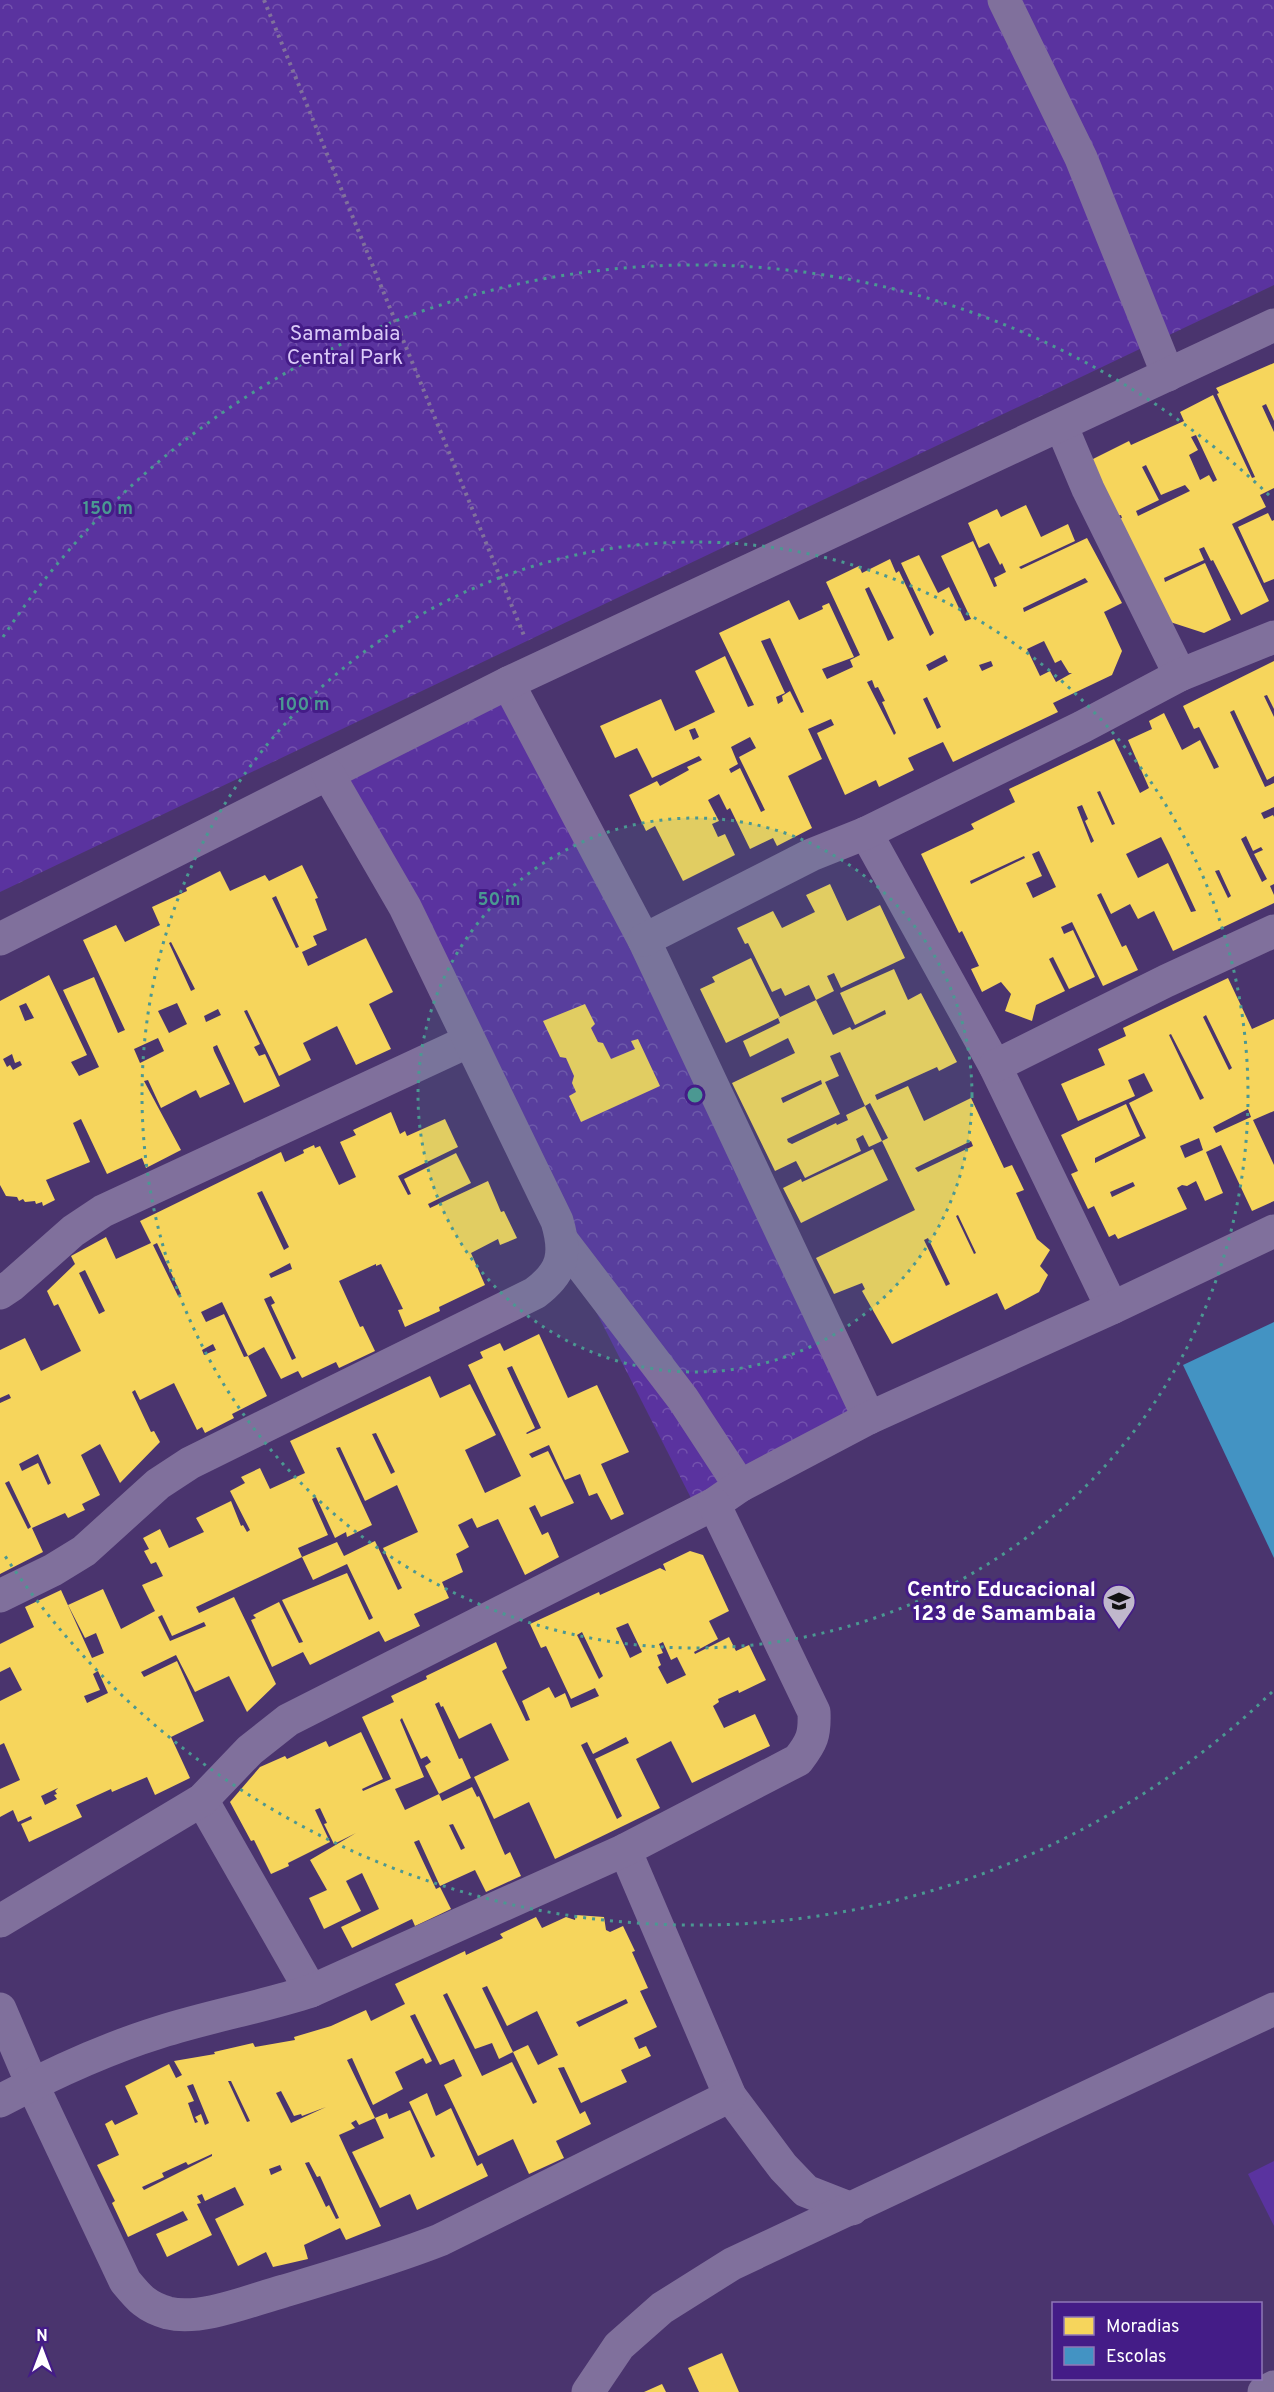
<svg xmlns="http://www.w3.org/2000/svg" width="1274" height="2392" font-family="Overpass,sans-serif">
  <defs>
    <pattern id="park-crowns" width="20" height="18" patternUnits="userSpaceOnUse" patternTransform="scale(1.5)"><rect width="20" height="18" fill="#5a339f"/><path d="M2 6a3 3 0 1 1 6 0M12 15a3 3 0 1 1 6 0" fill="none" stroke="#7352ad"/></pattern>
  </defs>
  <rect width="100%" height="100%" fill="#4a346e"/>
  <g fill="url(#park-crowns)">
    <polygon points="0,0 1274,0 1274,285 0,892"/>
    <polygon points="506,686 855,1412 693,1502 322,773"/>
  </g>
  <polygon fill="#5a339f" points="1274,2161 1274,2226 1248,2174"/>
  <g fill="#f6d55c" fill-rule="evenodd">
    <path d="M1274,363V421L1266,404L1262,406L1274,432V488L1260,495L1266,507L1232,524L1269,601L1241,615L1213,560L1211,561L1204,547L1199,549L1204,560L1164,578L1165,582L1205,563L1231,620L1204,633L1164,620L1117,519L1122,518L1121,515L1116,516L1087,462L1129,441L1131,445L1184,421L1180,412L1213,395L1252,478L1255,477L1217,394L1219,393L1216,388ZM1196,435L1217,480L1213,482L1209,475L1200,480L1189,455L1198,450L1191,437ZM1146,465L1161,495L1185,485L1190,491L1138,516L1136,511L1159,500L1142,467Z"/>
    <path d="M1026,505L1041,537L1068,524L1075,541L1019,567L1021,569L1087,538L1122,603L1104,612L1122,651L1112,675L1053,703L1058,712L953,762L943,742L908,758L914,770L879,787L876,780L845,795L817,733L834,725L831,719L808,729L822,759L788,776L812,828L777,846L773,838L750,849L730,808L727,810L719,794L708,800L719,821L712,824L718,837L725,834L735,855L683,881L655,826L646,831L629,795L657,781L660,786L689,770L687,767L702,760L699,756L652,778L637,748L615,758L600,726L661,699L675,731L715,712L695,671L725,656L748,707L754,705L719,633L789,600L799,620L823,609L822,606L829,603L854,657L822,669L827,679L853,667L850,660L860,655L826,582L859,566L862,573L890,559L896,573L899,571L930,636L934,633L901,563L919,555L938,593L949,587L965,621L971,619L941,556L973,541L994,587L997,586L994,578L1006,572L1002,563L1000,565L989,543L979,548L968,523L997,509L1001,517ZM1085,578L1088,582L1024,612L1023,608ZM869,587L894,638L888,641L865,589ZM770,638L804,712L801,713L790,691L782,696L783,701L778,704L776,697L785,693L761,641ZM1044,641L1055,663L1061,660L1069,673H1072L1056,682L1050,671L1040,676L1027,649ZM945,655L948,661L929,671L926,665ZM991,661L993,666L982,671L979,665ZM872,680L875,688L878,687L885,701L882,702L896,733L894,735L867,682ZM927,697L941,727L937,729L923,699ZM695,728L699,737L693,740L689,730ZM750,737L756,748L739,757L765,810L761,812L740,768L731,773L729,769L738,764L731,747Z"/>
    <polygon points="1268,513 1272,521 1274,520 1274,579 1264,583 1238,527"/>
    <path d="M1274,661V709L1267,695L1264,696L1274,717V776L1267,780L1234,710L1230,712L1265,787L1274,783V807L1261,813L1264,819L1273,815L1274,817V884L1270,886L1274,895V903L1173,951L1154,911L1138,919L1130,904L1111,914L1101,893L1097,895L1122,947L1126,945L1138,970L1103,986L1072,922L1061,927L1064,934L1073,930L1095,977L1069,989L1053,957L1049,959L1065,991L1036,1005L1032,1021L1005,1011L1011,994L1001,982L982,992L971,969L979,966L962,931L959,933L921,854L974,829L971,824L1015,802L1009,789L1114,739L1140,793L1149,788L1128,740L1152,729L1149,721L1164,713L1182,750L1200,740L1214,769L1219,767L1199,727L1194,729L1183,706ZM1100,791L1115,824L1112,825L1097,792ZM1082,805L1088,819L1085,821L1094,841L1091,843L1077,807ZM1246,836L1253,851L1261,847L1263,850L1254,854L1267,879L1262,882L1241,839ZM1161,837L1170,855L1196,911L1191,912L1168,863L1138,878L1126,854ZM1039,851L1056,887L1033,898L1026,883L1042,876L1032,854ZM1024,856L1025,858L971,884L970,881ZM1219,870L1231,896L1228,898L1215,871Z"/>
    <path d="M302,865L318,898L315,899L327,930L313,936L317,945L302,952L308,966L366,938L393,992L369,1004L391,1049L356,1065L337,1026L303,1043L311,1060L279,1076L247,1010L244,1011L260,1044L254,1047L259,1056L265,1054L280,1086L244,1103L217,1045L213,1047L214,1051L230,1084L200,1098L196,1090L161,1108L148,1080L144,1081L181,1150L146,1168L142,1158L107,1174L81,1119L73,1123L90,1162L46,1180L55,1200L43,1206L42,1202L36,1204L35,1201L25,1202L23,1199L19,1201L17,1197L6,1196L0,1185V1001L49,975L87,1055L71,1062L79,1076L99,1067L63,990L94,977L118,1033L125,1030L83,940L116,925L125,942L160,925L152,907L187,891L186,888L220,871L230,891L265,875L269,881ZM276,896L299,947L296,948L272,898ZM171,942L195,989L191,991L169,943ZM26,1003L34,1018L25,1021L19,1006ZM177,1003L187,1024L169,1033L158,1011ZM218,1009L221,1015L206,1022L204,1016ZM158,1038L164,1051L140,1063L134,1049ZM12,1054L15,1063L20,1061L22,1065L13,1070L10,1065L7,1067L3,1059Z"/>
    <polygon points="830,884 847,921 880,905 905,958 841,988 834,973 827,976 834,991 816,1000 809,985 785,996 781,988 772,992 748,943 745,944 737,928 773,911 782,928 815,912 806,895"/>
    <polygon points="751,958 780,1017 726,1043 700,989 715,982 712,977"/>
    <path d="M894,969L908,1000L921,993L957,1062L939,1071L937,1067L875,1095L877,1100L908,1086L924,1121L971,1098L1004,1168L1012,1165L1024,1190L1016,1193L1037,1239L1050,1250L1040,1266L1048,1275L1039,1292L1005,1310L997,1293L892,1344L862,1291L865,1289L862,1283L834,1294L816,1258L915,1210L882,1141L869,1147L863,1135L856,1139L861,1151L805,1178L796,1161L775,1171L732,1083L795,1053L788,1038L750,1057L743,1041L780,1023L778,1018L816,1000L833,1035L850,1027L852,1030L886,1014L885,1010L855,1025L840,993ZM840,1052L865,1106L870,1103L888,1138L882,1141L865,1106L846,1115L848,1120L837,1125L836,1123L792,1144L788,1142L787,1139L840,1114L825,1082L839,1076L830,1056ZM821,1080L822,1084L783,1103L781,1098ZM971,1141L973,1146L918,1172L915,1168ZM958,1215L976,1253L974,1254L956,1216ZM928,1238L950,1284L946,1286L924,1240Z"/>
    <path d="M1228,978L1252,1029L1274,1019V1111L1253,1120L1274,1165V1201L1252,1211L1221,1145L1206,1152L1223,1193L1205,1201L1196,1181L1187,1186L1182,1185L1177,1188L1187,1209L1118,1239L1115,1234L1109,1237L1094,1206L1088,1209L1071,1174L1078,1171L1061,1135L1126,1104L1140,1136L1095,1158V1163L1146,1138L1129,1103L1153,1091L1144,1073L1128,1080L1135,1096L1078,1121L1061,1084L1105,1065L1098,1049L1126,1036L1123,1028ZM1206,1015L1232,1068L1229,1070L1203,1017ZM1171,1034L1204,1098L1200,1100L1169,1035ZM1248,1109L1251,1117L1216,1133L1213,1127ZM1199,1138L1203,1150L1185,1158L1180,1146ZM1133,1182L1135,1186L1112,1197L1110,1192Z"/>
    <polygon points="585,1004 595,1024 591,1028 598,1042 603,1043 611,1059 635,1049 631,1041 638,1039 660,1086 581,1122 569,1096 576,1092 572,1083 574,1076 566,1058 560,1057 543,1021"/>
    <path d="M391,1112L400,1134L405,1131L407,1136L445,1119L458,1147L398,1176L408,1195L411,1194L404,1179L456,1153L471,1183L428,1204L430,1208L488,1181L501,1212L504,1211L517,1238L500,1245L498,1239L471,1253L485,1285L439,1307L440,1311L405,1327L398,1310L403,1309L381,1264L376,1266V1264L339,1281L360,1327L363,1326L375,1351L339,1368L336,1362L302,1378L298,1371L281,1379L264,1347L248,1356L222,1302L201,1312L206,1322L224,1314L244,1357L248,1356L267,1396L232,1414L234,1418L205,1433L202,1427L197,1430L174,1383L140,1400L135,1390L132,1392L151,1432L154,1431L160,1442L120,1483L100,1444L81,1455L100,1495L82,1504L85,1510L68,1518L65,1513L32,1528L43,1552L0,1574V1403L11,1398L9,1394L0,1398V1350L25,1338L41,1371L81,1351L58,1304L54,1306L47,1291L75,1264L71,1256L106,1237L116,1259L151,1243L140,1221L281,1152L285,1162L304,1153L303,1150L314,1145L315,1148L320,1146L339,1185L356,1177L340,1142L356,1135L353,1130ZM262,1191L289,1247L284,1250L257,1193ZM157,1243L181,1294L178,1296L153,1245ZM290,1263L292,1269L271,1278L269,1274ZM85,1270L105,1311L99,1314L79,1273ZM271,1296L275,1303L271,1305L296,1358L292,1360L264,1299ZM213,1344L216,1350L204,1355L202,1350ZM38,1454L51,1483L48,1485L38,1463L22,1471L19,1464ZM9,1481L31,1527L28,1529L5,1483Z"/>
    <polygon points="873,1149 888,1180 801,1223 783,1188 801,1179 802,1182"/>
    <path d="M539,1334L568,1398L597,1385L629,1452L601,1464L624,1514L611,1520L597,1493L589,1496L580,1474L565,1480L549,1445L529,1454L532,1458L548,1451L574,1503L541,1517L535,1505L529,1508L542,1535L548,1532L559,1557L525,1575L498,1519L477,1528L472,1518L458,1525L469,1547L456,1554L463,1572L442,1582L449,1598L414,1614L420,1626L385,1642L379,1631L310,1665L303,1652L272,1667L251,1620L256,1618L253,1615L279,1602L299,1643L303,1642L282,1600L347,1573L369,1620L373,1618L347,1564L313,1580L302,1557L337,1542L344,1556L375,1541L398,1590L402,1588L383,1548L418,1532L397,1485L365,1501L340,1447L336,1448L372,1525L347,1537L346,1532L335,1538L316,1497L312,1499L328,1535L298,1548L302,1557L196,1607L199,1613L234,1597L276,1684L247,1712L229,1676L195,1692L176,1655L141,1672L144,1677L177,1661L204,1721L171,1737L190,1778L155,1795L147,1777L112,1792L111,1789L76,1805L82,1817L29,1842L21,1824L32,1819L31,1816L18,1822L13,1810L0,1817V1789L20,1780L4,1743L0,1745V1701L22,1690L10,1667L0,1672V1644L34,1627L25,1607L61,1590L92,1658L104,1653L96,1633L85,1638L68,1605L103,1589L121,1629L155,1611L142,1585L163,1576L156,1562L151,1564L144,1551L149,1549L143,1538L160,1529L169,1548L204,1532L196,1518L231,1501L241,1526L243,1525L247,1532L250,1530L230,1491L245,1483L241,1477L260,1468L270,1489L305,1473L290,1441L430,1376L440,1398L470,1384L496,1435L465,1450L485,1493L521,1476L468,1365L483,1358L480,1352L500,1343L504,1351ZM512,1366L541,1428L527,1434L526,1433L535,1428L507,1368ZM376,1433L395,1472L391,1474L372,1434ZM162,1615L172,1636L204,1622L206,1626L170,1641L158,1617ZM98,1671L108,1693L87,1703L84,1696L100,1690L93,1674ZM58,1788L55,1791L57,1794L54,1795L57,1799L45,1805L41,1796Z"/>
    <path d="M690,1551L703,1555L729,1611L709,1621L718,1639L694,1652L695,1654L729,1637L736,1651L749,1645L766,1680L739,1693L738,1690L718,1699L719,1702L713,1706L724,1728L755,1714L770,1746L692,1783L671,1741L636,1759L660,1808L555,1859L529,1802L494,1819L474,1777L509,1760L491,1723L459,1739L443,1706L441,1707L439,1702L435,1704L459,1759L462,1758L471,1778L439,1794L425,1766L431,1762L427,1756L421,1759L402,1718L400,1720L424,1777L395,1789L405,1810L439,1794L442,1801L472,1787L477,1797L479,1796L505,1855L510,1852L521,1876L486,1892L475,1870L440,1886L419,1840L414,1842L436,1889L440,1887L451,1909L415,1926L412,1919L352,1948L341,1927L379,1909L362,1873L346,1881L361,1911L324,1929L309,1898L327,1890L310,1860L356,1833L334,1844L324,1824L327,1823L320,1808L315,1810L330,1842L288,1863L289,1866L271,1874L254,1840L251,1841L230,1802L260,1767L285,1756L287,1759L326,1741L329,1747L361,1732L383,1779L362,1789L363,1791L391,1779L362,1717L394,1702L391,1696L427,1679L426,1676L496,1642L507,1668L502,1671L526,1721L530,1720L522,1701L549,1687L555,1698L565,1693L571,1708L599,1696L595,1688L571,1699L546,1646L541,1648L530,1624L599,1592L600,1595L660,1568L666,1571L663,1564ZM628,1623L642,1652L630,1658L616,1628ZM582,1632L603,1676L599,1679L577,1635ZM663,1642L671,1660L677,1657L686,1675L667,1684L658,1667L661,1665L657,1655L663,1653L659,1644ZM626,1737L629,1743L595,1759L622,1816L617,1819L581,1745L587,1742L593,1754ZM453,1824L465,1848L461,1850L449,1825Z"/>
    <path d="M576,1915L604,1917L606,1930L610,1932L623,1926L635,1951L632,1952L648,1988L640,1991L657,2027L634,2038L639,2049L646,2046L651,2056L621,2070L627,2082L581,2103L564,2067L558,2068L580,2114L585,2111L591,2124L556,2141L564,2158L529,2174L513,2139L478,2156L444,2085L462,2076L454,2059L440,2065L415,2014L410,2016L432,2061L426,2064L423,2058L395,2072L403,2089L373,2105L352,2058L347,2060L375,2118L387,2113L389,2119L410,2110L431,2158L435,2156L409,2102L427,2093L436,2116L451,2108L477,2166L482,2163L488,2176L417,2210L410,2194L380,2208L352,2152L384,2138L375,2118L359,2125L356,2120L351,2123L355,2128L339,2135L381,2226L346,2240L340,2228L304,2245L308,2259L273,2267L266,2252L238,2266L215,2219L244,2205L235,2187L205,2201L202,2194L197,2196L201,2203L197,2204L212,2235L167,2257L156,2234L188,2220L183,2211L128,2237L112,2203L115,2201L97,2165L119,2155L105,2124L112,2120L115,2125L138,2114L125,2086L169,2064L176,2078L182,2075L174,2061L215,2054L214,2052L253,2043L255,2047L295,2040L294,2037L331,2026L366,2010L371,2021L405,2004L395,1984L465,1951L466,1955L503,1938L500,1934L536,1917L542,1928L566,1917L575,1920ZM487,1986L507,2026L537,2011L558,2055L538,2065L528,2045L513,2052L482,1988ZM447,1993L475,2049L492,2043L499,2059L513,2052L537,2102L533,2104L512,2062L482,2076L443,1995ZM626,1999L628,2003L579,2027L576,2022ZM228,2081H231L250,2121L247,2122ZM193,2084L209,2123L205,2125L201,2114L195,2117L198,2122L195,2123L188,2103L194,2101L187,2086ZM281,2091L294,2116L301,2114L302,2116L326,2107L291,2123L276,2093ZM212,2154V2156L144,2190L142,2187L164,2177L162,2173L186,2162L188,2165ZM309,2162L317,2177L320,2176L339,2218L336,2219L329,2205L326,2207L305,2163ZM280,2165L282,2170L271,2175L269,2169Z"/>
    <polygon points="722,2353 739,2392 699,2392 688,2368"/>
    <polygon points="662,2384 666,2392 644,2392"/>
  </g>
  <polygon fill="#4393c3" points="1274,1322 1274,1558 1183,1365"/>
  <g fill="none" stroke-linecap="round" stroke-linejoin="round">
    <polyline stroke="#80709c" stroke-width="4" stroke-dasharray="3 4.5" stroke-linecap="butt" points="264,0 525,638"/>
    <g stroke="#80709c" stroke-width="33">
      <polyline points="1004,0 1081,158 1168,375"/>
      <polyline points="1061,425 1088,489 1180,675"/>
      <polyline points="508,683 644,940 869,1418"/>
      <polyline points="866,833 995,1066 1112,1308"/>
      <polyline points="0,939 508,683 1274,325"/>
      <polyline points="644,940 811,855 866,833 1082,727 1180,675 1274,637"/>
      <polyline points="995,1066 1166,981 1274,931"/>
      <polyline points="564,1243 683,1399 740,1486"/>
      <polyline points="0,1293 12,1285 73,1231 103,1211 469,1041"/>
      <path d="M0,1596L53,1570L84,1551L158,1484L190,1463L535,1293C563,1272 567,1254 557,1221L405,907L328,774"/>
      <polyline points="202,1800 311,1991"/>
      <polyline points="625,1850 730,2096 783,2167 806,2191 852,2209"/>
      <polyline points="0,1921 202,1800 250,1750 288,1720 714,1504 740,1486 869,1418 1112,1308 1274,1231"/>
      <path d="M0,2009L32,2084L125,2281C139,2298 146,2307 168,2313C202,2321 251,2300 284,2291C337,2275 389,2260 440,2240L730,2096"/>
      <path d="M0,2101C51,2074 105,2049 160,2032C210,2016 262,2007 311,1991L625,1850L798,1760C812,1742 815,1735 814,1712L714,1504"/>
      <polyline points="588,2392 619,2346 662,2308 732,2264 1274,2009"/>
    </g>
    <polyline stroke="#80709c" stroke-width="33" points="1264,2392 1274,2387"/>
  </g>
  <circle cx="695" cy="1095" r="277" fill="#4b9892" fill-opacity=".12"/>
  <g fill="none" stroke="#4b9892" stroke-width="3" stroke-dasharray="3 6">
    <circle cx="695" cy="1095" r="277"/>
    <circle cx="695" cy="1095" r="553"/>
    <path d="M1272 1692A830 830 0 0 1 3 1553M3 637A830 830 0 0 1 1272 498"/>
  </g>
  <defs>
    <symbol id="school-pin" viewBox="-11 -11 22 30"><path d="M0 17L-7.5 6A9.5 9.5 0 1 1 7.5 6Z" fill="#c0b8cc" stroke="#441c87"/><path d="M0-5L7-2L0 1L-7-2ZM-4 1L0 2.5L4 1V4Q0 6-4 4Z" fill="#111"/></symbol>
  </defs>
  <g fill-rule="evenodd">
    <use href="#school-pin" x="1100" y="1582" width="38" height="52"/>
  </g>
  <g text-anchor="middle" stroke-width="6" stroke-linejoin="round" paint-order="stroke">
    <g font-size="21" fill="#dbcaf8" stroke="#441c87">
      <text x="345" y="340">Samambaia<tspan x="345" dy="24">Central Park</tspan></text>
    </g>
    <g font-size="21" font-weight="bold" fill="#fff" stroke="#441c87" text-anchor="end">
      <text x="1096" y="1596">Centro Educacional<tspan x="1096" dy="24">123 de Samambaia</tspan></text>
    </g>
  </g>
  <circle cx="695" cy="1095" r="9" fill="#4b9892" stroke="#441c87" stroke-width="3"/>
  <g font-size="18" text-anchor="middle" font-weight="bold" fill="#4b9892" stroke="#441c87" stroke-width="6" stroke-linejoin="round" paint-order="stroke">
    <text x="108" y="514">150 m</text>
    <text x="304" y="710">100 m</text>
    <text x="499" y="905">50 m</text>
  </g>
  <rect x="1052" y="2302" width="210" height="78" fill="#441c87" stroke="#8f77b7" stroke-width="1.5"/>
  <rect x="1064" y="2317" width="30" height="18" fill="#f6d55c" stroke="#8f77b7" stroke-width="1.5"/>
  <text x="1106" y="2332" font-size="18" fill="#ffffff">Moradias</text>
  <rect x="1064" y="2347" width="30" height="18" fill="#4393c3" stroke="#8f77b7" stroke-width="1.5"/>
  <text x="1106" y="2362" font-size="18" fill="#ffffff">Escolas</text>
  <g transform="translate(42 2350)" stroke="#441c87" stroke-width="4.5" paint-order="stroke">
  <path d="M0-4.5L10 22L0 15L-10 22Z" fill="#ffffff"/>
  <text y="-9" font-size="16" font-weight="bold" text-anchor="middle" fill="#ffffff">N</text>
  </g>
</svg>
